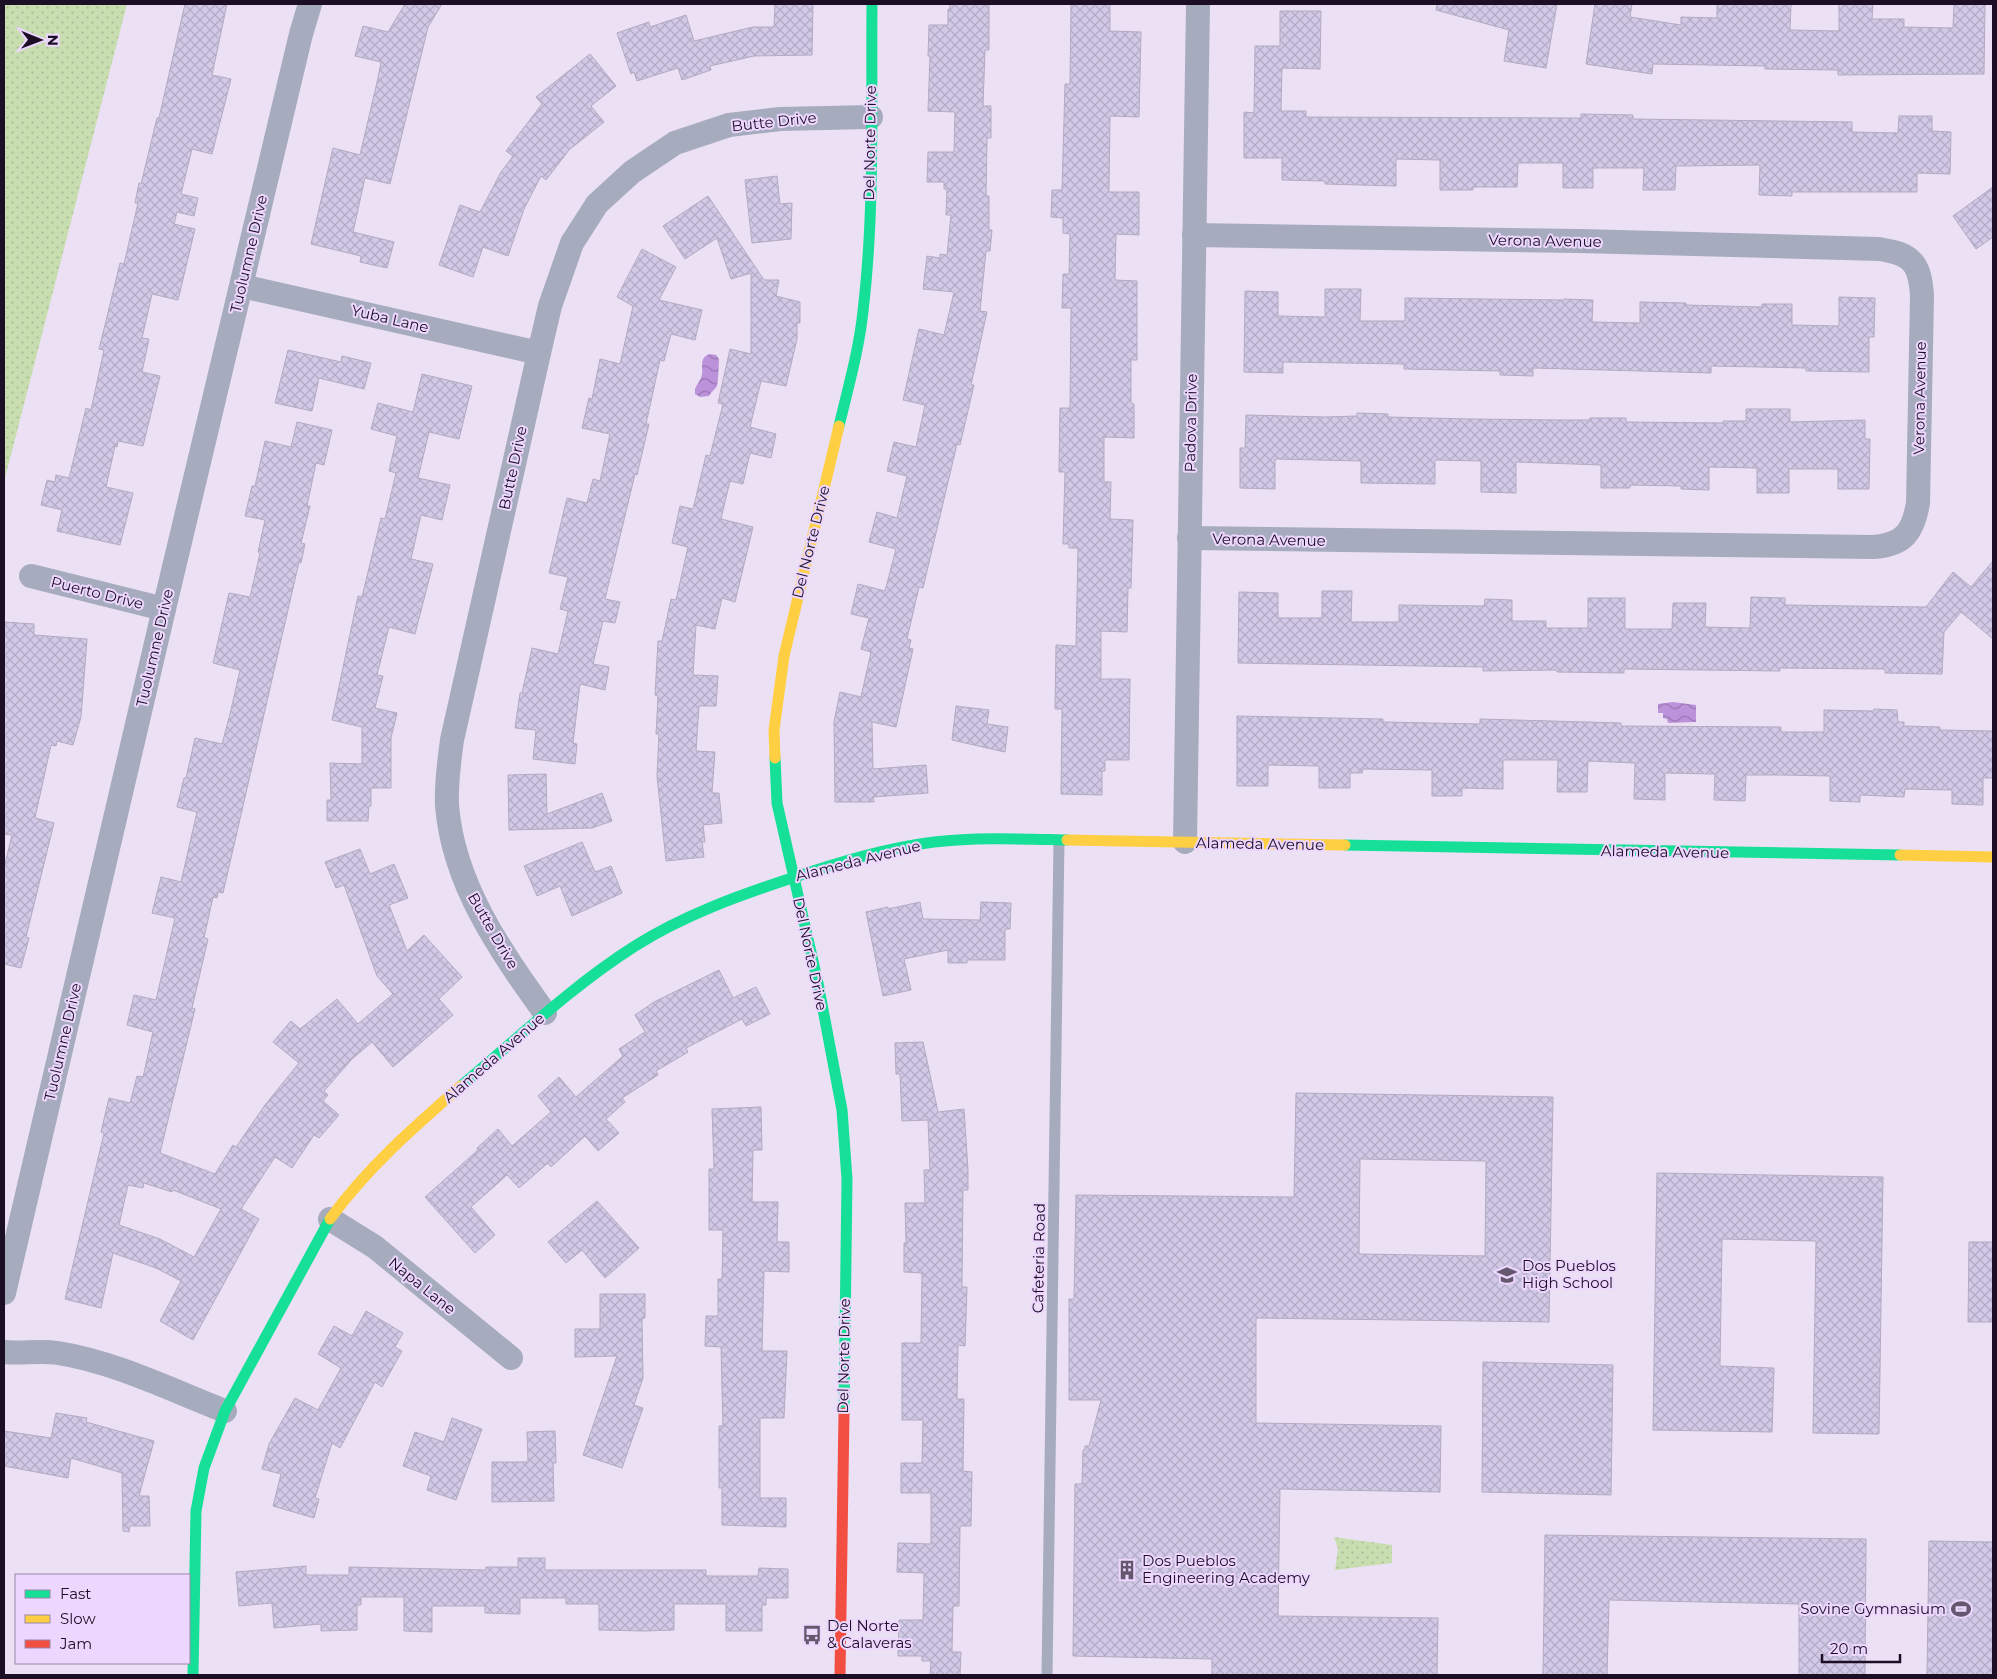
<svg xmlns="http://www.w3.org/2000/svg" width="1997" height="1679" font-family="Montserrat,sans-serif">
  <defs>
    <pattern id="grass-dots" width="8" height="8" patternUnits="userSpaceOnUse" patternTransform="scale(1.25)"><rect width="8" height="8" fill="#c8deb0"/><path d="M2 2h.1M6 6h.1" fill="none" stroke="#abbd97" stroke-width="1.8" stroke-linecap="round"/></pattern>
    <pattern id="water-waves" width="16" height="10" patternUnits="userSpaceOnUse" patternTransform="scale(1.25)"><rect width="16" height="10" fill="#bc92da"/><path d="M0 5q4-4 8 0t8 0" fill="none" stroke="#9876b1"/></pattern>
    <pattern id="building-cross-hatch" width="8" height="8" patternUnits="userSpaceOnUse" patternTransform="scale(1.25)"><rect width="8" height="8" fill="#d2c9e7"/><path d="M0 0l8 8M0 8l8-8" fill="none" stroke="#b4abc6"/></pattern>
  </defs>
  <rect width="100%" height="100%" fill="#ece0f5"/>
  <g fill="url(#grass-dots)">
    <polygon points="4,4 127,4 4,482"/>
    <polygon points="1334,1537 1392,1545 1392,1563 1335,1570 1338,1549"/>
  </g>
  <g fill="url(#water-waves)">
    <path d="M710,354L716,355L719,359C719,362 718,384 717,386C715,389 711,392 709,396L700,397L695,394V389C696,386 699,382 701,378C705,369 697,358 710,354Z"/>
    <polygon points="1673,702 1696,705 1696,722 1668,723 1667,719 1663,718 1663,713 1658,713 1658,704"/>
  </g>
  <g fill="url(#building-cross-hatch)" stroke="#b2abc1" fill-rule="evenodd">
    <polygon points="185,4 227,4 212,75 231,79 212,154 192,149 181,194 198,198 194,216 177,212 174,224 195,229 178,300 152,294 142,338 149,339 142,372 160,376 143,446 118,441 117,447 115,446 106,487 133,493 120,545 57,531 62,510 41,505 47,480 55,482 56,475 69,478 86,408 91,410 104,350 99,349 104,329 120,263 124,264 138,203 135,203 139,183 141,184 157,118 159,118"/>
    <polygon points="405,4 442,4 428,27 390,184 365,178 353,232 394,242 387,268 360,262 361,256 311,244 333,148 360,155 378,78 381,62 355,56 363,26 388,32"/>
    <polygon points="775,4 813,4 812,55 754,56 710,66 711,70 682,80 678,68 637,81 634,72 631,74 617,33 649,22 650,27 686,15 694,41 753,27 774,27"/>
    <polygon points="950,4 989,4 989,50 985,50 983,106 991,106 991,138 987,138 986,196 989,196 989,230 992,230 990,251 986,251 980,311 987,312 971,385 974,385 960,445 957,444 923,588 919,587 907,639 911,640 909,648 913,649 896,727 872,722 873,769 926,765 928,793 873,797 874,802 835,802 834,722 840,692 861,697 871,652 861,649 869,618 851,614 858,584 885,591 896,549 869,542 877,512 897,518 907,476 887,471 894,442 916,447 925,405 903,400 919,329 944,335 954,292 923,289 927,256 940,258 940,254 947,255 951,215 946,215 947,189 944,189 944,182 927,182 928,152 954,152 955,112 928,111 930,56 928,56 929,25 948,25 948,9 950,9"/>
    <polygon points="1071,4 1110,4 1110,31 1141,32 1139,117 1110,116 1109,192 1139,192 1139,235 1116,234 1115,280 1137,281 1137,360 1131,360 1131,403 1134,404 1134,438 1104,437 1104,482 1111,482 1110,519 1133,520 1131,588 1128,588 1127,632 1101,631 1101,679 1130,679 1129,760 1105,760 1105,771 1102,771 1102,795 1061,794 1062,709 1055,709 1056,645 1076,646 1078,548 1069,548 1069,544 1063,544 1065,472 1059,472 1060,408 1070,408 1071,308 1062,308 1063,274 1069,274 1070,234 1063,233 1063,218 1051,217 1052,190 1062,190 1065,84 1070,84"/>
    <polygon points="1437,4 1557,4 1546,68 1504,61 1509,30 1436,10"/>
    <polygon points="1595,4 1632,4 1630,17 1681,25 1681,17 1717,18 1717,4 1791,4 1790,30 1839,31 1839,4 1873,4 1872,19 1904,19 1904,27 1953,28 1954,4 1985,4 1984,74 1838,75 1838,70 1765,69 1765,66 1653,64 1652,74 1586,64"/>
    <polygon points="1280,11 1321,11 1320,69 1282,68 1281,111 1306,111 1306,117 1581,118 1581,114 1633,115 1633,119 1852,122 1852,132 1898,133 1899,116 1932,116 1932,131 1951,132 1950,174 1917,173 1917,192 1792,192 1792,196 1759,195 1760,165 1676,166 1675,190 1643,190 1644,168 1593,168 1593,188 1563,188 1563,163 1518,163 1517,187 1473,187 1473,190 1440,190 1440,160 1396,159 1396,186 1325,184 1325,181 1282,180 1282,158 1244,158 1244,112 1254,113 1255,46 1280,46"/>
    <polygon points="590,54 616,86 591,106 604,122 569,150 546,180 541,176 524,209 508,256 483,247 473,277 439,265 460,205 480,212 501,172 513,156 506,151 542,104 536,97"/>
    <polygon points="777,176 780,204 792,203 791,239 752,243 745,180"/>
    <polygon points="1993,187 1993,237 1976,249 1953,216"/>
    <polygon points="708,196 764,280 779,280 776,296 800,302 800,323 797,323 797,339 786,386 761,381 750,427 776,434 771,458 750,453 743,484 730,481 721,519 753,527 735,602 722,598 715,629 696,625 693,675 718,676 716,706 699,706 696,751 715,752 712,793 719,793 722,823 703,825 705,842 702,842 704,857 666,861 657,776 659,734 656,734 658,696 655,695 658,641 662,641 671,599 676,600 688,547 672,543 680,506 693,509 706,455 710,456 723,404 718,403 730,349 751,354 751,273 731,279 717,238 685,259 663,226"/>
    <polygon points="642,249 676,267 659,300 702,310 695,340 671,334 664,361 660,360 646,424 649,424 637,475 635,474 605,599 620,602 615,623 603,621 593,664 609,667 605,690 580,684 573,743 577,744 575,764 533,759 536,730 515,728 520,693 522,693 532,648 558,654 568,611 560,609 568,577 549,573 567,498 587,503 593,479 600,481 610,434 582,428 589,398 592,399 600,359 620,364 633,306 617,297"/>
    <polygon points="1325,289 1361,289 1360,321 1405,321 1405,298 1564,300 1564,299 1593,300 1592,322 1640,323 1640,302 1686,303 1686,305 1762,307 1762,304 1792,304 1792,325 1839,326 1839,297 1875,298 1874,337 1869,337 1869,372 1806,371 1806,368 1711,366 1711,373 1533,368 1533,376 1500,375 1500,371 1404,369 1404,364 1283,362 1283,373 1244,372 1245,291 1278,292 1278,316 1325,317"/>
    <polygon points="288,350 341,362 342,356 371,363 364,389 319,378 312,411 275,403"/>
    <polygon points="422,374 472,386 459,439 429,432 418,478 450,485 442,520 421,515 411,559 433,564 415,634 389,627 377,675 383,676 375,708 397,713 391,738 391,788 371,788 371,806 369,806 368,821 327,821 327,800 331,800 330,763 362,764 362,727 332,720 358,596 362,597 381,518 385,519 396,473 389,471 397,436 371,429 378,403 413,412"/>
    <polygon points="1746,409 1790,409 1790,422 1865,420 1865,439 1870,439 1869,489 1838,489 1838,469 1789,469 1789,493 1757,493 1757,468 1709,467 1709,490 1681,489 1681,486 1630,485 1630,488 1601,488 1601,465 1516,462 1516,493 1481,492 1481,461 1435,460 1435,484 1361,483 1361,461 1275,459 1275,489 1240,488 1240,448 1245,448 1246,415 1325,417 1357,416 1357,413 1388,414 1388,417 1471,419 1563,420 1590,420 1590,418 1626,418 1626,422 1723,423 1723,421 1746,421"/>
    <path d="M297,422L332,430L324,465L316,463L307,506H310L301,543L305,544L301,563L299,562L223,893L218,892L217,898L213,897L204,938L208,939L192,1008L195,1009L160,1153L215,1174L233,1145L236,1147L265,1105L299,1063L273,1042L291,1021L300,1029L337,999L358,1024L393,994L377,976L344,885L336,888L325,862L360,849L370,874L394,864L408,898L389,905L407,951L424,935L462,977L439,999L453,1015L393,1067L372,1042L352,1059L324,1091L328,1095L323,1101L339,1115L319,1138L314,1135L292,1168L275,1157L241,1209L259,1219L193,1340L160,1321L181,1281L156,1268L113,1253L101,1308L65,1299L104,1133L101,1132L109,1098L130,1103L137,1076L143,1077L153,1032L127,1025L134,995L156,1000L175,918L152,913L161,877L181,882L197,812L177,807L184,778H186L195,738L222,744L230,714L240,670L213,663L229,593L250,597L260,553L258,552L265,520L245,516L252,486H255L265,441L291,447ZM144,1183L172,1192L173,1190L221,1209L194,1257L160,1239L119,1225L128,1185L143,1188Z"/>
    <polygon points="1993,561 1993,639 1961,612 1944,632 1942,674 1885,673 1885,669 1780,668 1780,671 1624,669 1624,673 1557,672 1557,670 1483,671 1483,667 1238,663 1239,592 1278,593 1278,618 1322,618 1322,591 1352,591 1351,622 1399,622 1399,605 1484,606 1485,599 1512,600 1512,621 1546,621 1546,628 1588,628 1588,598 1625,598 1625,629 1672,629 1673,603 1706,603 1705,627 1750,628 1751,597 1785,598 1785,605 1926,607 1953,572 1971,587"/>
    <polygon points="4,622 34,624 34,635 87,639 81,717 73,745 57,741 56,746 51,745 35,818 54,823 26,937 29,938 21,968 4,964 4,868 12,835 4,834"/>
    <polygon points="956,706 989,710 987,724 1008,727 1005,752 952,740"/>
    <polygon points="1874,709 1897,710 1898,722 1904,722 1904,726 1940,727 1940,730 1993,731 1993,778 1983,778 1983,805 1952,804 1952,790 1905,789 1904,797 1860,795 1860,802 1830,801 1830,776 1781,775 1746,775 1745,801 1714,800 1715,774 1665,773 1665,800 1634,799 1635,763 1588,761 1587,792 1557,792 1558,760 1503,760 1503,789 1462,788 1462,796 1432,796 1432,770 1363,769 1362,773 1350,773 1350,788 1319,788 1319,766 1268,765 1268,786 1237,786 1237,716 1383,719 1383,722 1480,724 1480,719 1621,723 1621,726 1781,727 1781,732 1824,732 1824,710 1874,711"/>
    <polygon points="546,774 547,814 602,793 612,821 592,828 509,830 508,775"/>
    <polygon points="582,842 595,872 611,866 622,893 572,916 560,886 537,896 524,866"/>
    <polygon points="920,902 923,919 980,920 981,902 1011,903 1010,929 1005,929 1005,960 967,960 967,963 948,963 948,950 904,959 911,990 883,996 866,912 888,907 888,909"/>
    <polygon points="719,970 733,998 756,987 770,1014 746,1026 742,1019 686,1048 688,1052 656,1071 658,1075 622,1098 625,1102 606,1119 619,1133 598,1151 585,1136 551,1167 548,1163 519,1188 507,1175 471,1207 495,1235 475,1253 425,1197 478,1150 477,1148 498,1129 512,1146 551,1112 538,1096 559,1077 576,1097 623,1056 619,1049 645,1032 635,1015 654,1002"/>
    <polygon points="923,1042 938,1112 964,1109 968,1170 968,1190 963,1190 962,1287 967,1287 965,1346 958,1345 957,1399 964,1399 963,1471 972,1472 971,1526 960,1526 959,1606 953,1606 952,1652 961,1652 960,1675 930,1675 931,1661 922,1661 922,1656 898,1656 899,1620 923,1620 924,1573 897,1572 898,1543 931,1544 931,1493 901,1493 901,1463 922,1463 923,1420 902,1420 902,1343 921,1343 922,1273 904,1272 904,1243 906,1243 905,1203 925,1203 924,1170 930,1170 928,1120 902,1121 900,1074 896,1074 895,1043"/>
    <path d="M1296,1093L1553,1097L1549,1322L1256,1318V1423L1441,1426L1440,1492L1280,1489L1278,1616L1438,1618L1437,1675H1212V1659L1073,1656L1075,1484H1082L1083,1450H1085V1446H1089L1101,1400H1069V1299H1074L1076,1195L1294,1197ZM1360,1159L1486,1161L1485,1256L1359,1254Z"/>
    <polygon points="761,1107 762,1150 753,1150 752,1202 778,1202 777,1242 789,1242 789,1272 764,1271 762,1351 787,1351 784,1418 760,1418 760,1498 786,1498 786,1527 722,1525 722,1488 719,1488 719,1426 723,1426 721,1347 705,1346 706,1316 718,1316 718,1279 722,1279 723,1230 709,1230 709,1169 714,1169 712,1109"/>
    <polygon points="1657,1173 1883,1177 1879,1434 1813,1433 1816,1241 1722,1239 1720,1366 1774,1368 1772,1432 1653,1430"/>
    <polygon points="597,1201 639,1248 605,1278 582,1250 566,1263 548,1242"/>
    <polygon points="1969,1242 1993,1242 1993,1322 1968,1322"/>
    <polygon points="600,1294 645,1294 645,1318 642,1319 643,1378 634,1405 643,1408 622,1468 583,1455 617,1356 575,1357 575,1329 600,1329"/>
    <polygon points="366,1311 403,1333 395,1347 402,1351 382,1387 375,1382 340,1448 332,1443 315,1498 319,1499 314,1518 273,1506 281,1474 262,1469 269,1444 295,1398 318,1410 341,1368 318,1354 334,1326 352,1336"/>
    <polygon points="1483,1362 1613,1365 1611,1495 1482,1492"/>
    <polygon points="56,1413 87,1418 86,1422 154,1441 139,1496 149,1496 150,1526 130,1526 129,1532 123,1531 122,1473 71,1458 68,1478 4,1466 4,1431 51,1438"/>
    <polygon points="452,1418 482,1429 456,1500 427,1490 431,1476 403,1466 415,1432 444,1442"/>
    <polygon points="555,1431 556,1463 553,1463 554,1501 492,1502 492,1462 528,1462 527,1432"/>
    <polygon points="1545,1535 1866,1539 1865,1675 1799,1675 1799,1604 1609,1600 1607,1675 1543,1675"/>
    <polygon points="1929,1541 1993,1542 1993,1675 1927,1675"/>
    <polygon points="518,1558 545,1558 545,1570 706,1570 706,1576 758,1576 759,1568 788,1569 788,1598 766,1598 766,1605 762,1605 762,1631 726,1631 726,1604 674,1604 674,1630 645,1631 599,1630 599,1604 566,1604 566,1598 520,1598 520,1614 485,1613 485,1606 432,1606 432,1632 404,1631 404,1597 361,1597 361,1605 357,1605 357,1630 321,1631 321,1624 274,1628 272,1603 239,1606 236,1572 306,1566 306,1575 349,1575 349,1567 486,1570 486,1567 518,1567"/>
  </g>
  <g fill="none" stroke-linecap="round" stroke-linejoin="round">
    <polyline stroke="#a6acbe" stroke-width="11" points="1047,1675 1059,840"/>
    <g stroke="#a6acbe" stroke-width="24">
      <polyline points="242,286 539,353"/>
      <path d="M1189,538L1873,547C1904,545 1913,532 1918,503L1922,296C1920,263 1912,254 1879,249L1580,241L1194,235"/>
      <polyline points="31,576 164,609"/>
      <polyline points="1185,842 1198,4"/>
      <path d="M545,1013C500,950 453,884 447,805C446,783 449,762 452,740L539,353L550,306L572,243L597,204L632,172L675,143L729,125L780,119L871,117"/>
      <polyline points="330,1219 375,1247 511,1358"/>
      <polyline points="4,1293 164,609 301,34 310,4"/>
      <path d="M4,1352C22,1354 39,1350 58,1353C115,1362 171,1390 225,1411"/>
    </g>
    <g stroke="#16e098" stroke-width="11">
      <path d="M839,426C848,388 859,350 863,311C875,210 871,106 872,4"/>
      <polyline points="775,758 777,803 818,983 842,1110 847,1179 844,1413"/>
      <polyline points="1345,845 1900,855"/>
      <path d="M461,1086C518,1038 572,986 635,946C684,915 740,895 795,877C840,862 886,848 934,842C978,837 1023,839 1067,840"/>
      <polyline points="193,1675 196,1511 204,1468 225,1411 330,1219"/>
    </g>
    <g stroke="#ffcf43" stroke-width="11">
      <polyline points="775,758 774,730 784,656 839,426"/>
      <polyline points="1067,840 1345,845"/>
      <polyline points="1900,855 1993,857"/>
      <path d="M330,1219C367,1168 414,1127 461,1086"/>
    </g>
    <polyline stroke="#f24e42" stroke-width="11" points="840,1675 844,1413"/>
  </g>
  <defs>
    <symbol id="school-bare" viewBox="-9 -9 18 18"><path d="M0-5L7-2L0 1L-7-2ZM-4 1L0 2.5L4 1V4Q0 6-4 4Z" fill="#65586e" stroke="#edd7fe" stroke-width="2.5" paint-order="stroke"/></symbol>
    <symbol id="building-bare" viewBox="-9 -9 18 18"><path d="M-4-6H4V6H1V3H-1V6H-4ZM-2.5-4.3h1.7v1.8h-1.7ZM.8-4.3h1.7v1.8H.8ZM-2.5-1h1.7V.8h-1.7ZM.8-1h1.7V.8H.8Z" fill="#65586e" stroke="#edd7fe" stroke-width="2.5" paint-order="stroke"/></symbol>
    <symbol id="stadium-bare" viewBox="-9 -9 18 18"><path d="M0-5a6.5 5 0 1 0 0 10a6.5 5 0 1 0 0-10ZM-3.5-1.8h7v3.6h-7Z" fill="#65586e" stroke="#edd7fe" stroke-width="2.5" paint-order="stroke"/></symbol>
    <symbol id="bus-bare" viewBox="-9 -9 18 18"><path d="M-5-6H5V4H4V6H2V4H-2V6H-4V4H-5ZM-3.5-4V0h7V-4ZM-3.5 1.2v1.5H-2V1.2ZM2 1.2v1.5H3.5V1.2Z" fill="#65586e" stroke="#edd7fe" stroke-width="2.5" paint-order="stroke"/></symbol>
  </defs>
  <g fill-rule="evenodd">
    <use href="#school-bare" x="1493" y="1261" width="28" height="28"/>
    <use href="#building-bare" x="1113" y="1556" width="28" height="28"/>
    <use href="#stadium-bare" x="1947" y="1595" width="28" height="28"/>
    <use href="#bus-bare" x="798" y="1621" width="28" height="28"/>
  </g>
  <g text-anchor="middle" stroke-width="4" stroke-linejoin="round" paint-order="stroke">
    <g font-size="15" fill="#1c0e25" stroke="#edd7fe">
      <text transform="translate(774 122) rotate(-6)" y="5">Butte Drive</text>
      <text transform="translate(870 143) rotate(-89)" y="5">Del Norte Drive</text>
      <text transform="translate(1545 241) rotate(1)" y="5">Verona Avenue</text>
      <text transform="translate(249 254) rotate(-77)" y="5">Tuolumne Drive</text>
      <text transform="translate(390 319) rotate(13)" y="5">Yuba Lane</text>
      <text transform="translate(1920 398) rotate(-89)" y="5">Verona Avenue</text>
      <text transform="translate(1191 423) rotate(-89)" y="5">Padova Drive</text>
      <text transform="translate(513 468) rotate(-78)" y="5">Butte Drive</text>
      <text transform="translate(1269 540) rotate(1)" y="5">Verona Avenue</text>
      <text transform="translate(811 542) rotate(-76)" y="5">Del Norte Drive</text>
      <text transform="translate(97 593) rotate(14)" y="5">Puerto Drive</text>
      <text transform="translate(155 648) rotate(-77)" y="5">Tuolumne Drive</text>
      <text transform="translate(1260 844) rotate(1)" y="5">Alameda Avenue</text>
      <text transform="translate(1665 852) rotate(1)" y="5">Alameda Avenue</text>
      <text transform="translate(858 861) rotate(-14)" y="5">Alameda Avenue</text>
      <text transform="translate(493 931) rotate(60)" y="5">Butte Drive</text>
      <text transform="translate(810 954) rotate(78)" y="5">Del Norte Drive</text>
      <text transform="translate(63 1042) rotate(-77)" y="5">Tuolumne Drive</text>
      <text transform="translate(494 1058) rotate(-41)" y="5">Alameda Avenue</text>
      <text transform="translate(1039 1258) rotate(-89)" y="5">Cafeteria Road</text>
      <text transform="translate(422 1286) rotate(39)" y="5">Napa Lane</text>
      <text transform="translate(844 1356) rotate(-89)" y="5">Del Norte Drive</text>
    </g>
    <g font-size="15" fill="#1c0e25" stroke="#edd7fe" text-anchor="start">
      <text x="1522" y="1271">Dos Pueblos<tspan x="1522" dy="17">High School</tspan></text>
      <text x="1142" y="1566">Dos Pueblos<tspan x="1142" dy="17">Engineering Academy</tspan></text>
      <text x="1946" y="1614" text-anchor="end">Sovine Gymnasium</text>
      <text x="827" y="1631">Del Norte<tspan x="827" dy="17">&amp; Calaveras</tspan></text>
    </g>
  </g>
  <rect width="1997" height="1679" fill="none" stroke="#1c0e25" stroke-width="10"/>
  <rect x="15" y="1574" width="175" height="90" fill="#edd7fe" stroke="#9987a7"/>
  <rect x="25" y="1590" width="25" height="8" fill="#16e098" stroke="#9987a7"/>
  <text x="60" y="1599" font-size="15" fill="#1c0e25">Fast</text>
  <rect x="25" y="1615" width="25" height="8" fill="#ffcf43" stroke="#9987a7"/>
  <text x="60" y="1624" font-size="15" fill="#1c0e25">Slow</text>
  <rect x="25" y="1640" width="25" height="8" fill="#f24e42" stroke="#9987a7"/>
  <text x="60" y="1649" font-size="15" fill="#1c0e25">Jam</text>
  <g transform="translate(40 40) rotate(91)" stroke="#edd7fe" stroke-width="4" paint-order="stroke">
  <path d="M0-4L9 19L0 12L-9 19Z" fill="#1c0e25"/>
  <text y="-8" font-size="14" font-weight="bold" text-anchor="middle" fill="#1c0e25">N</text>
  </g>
  <path d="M1822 1654v8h78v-8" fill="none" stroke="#1c0e25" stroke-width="2.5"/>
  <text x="1830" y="1654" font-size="15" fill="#1c0e25" stroke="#edd7fe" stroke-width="4" paint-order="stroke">20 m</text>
</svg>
